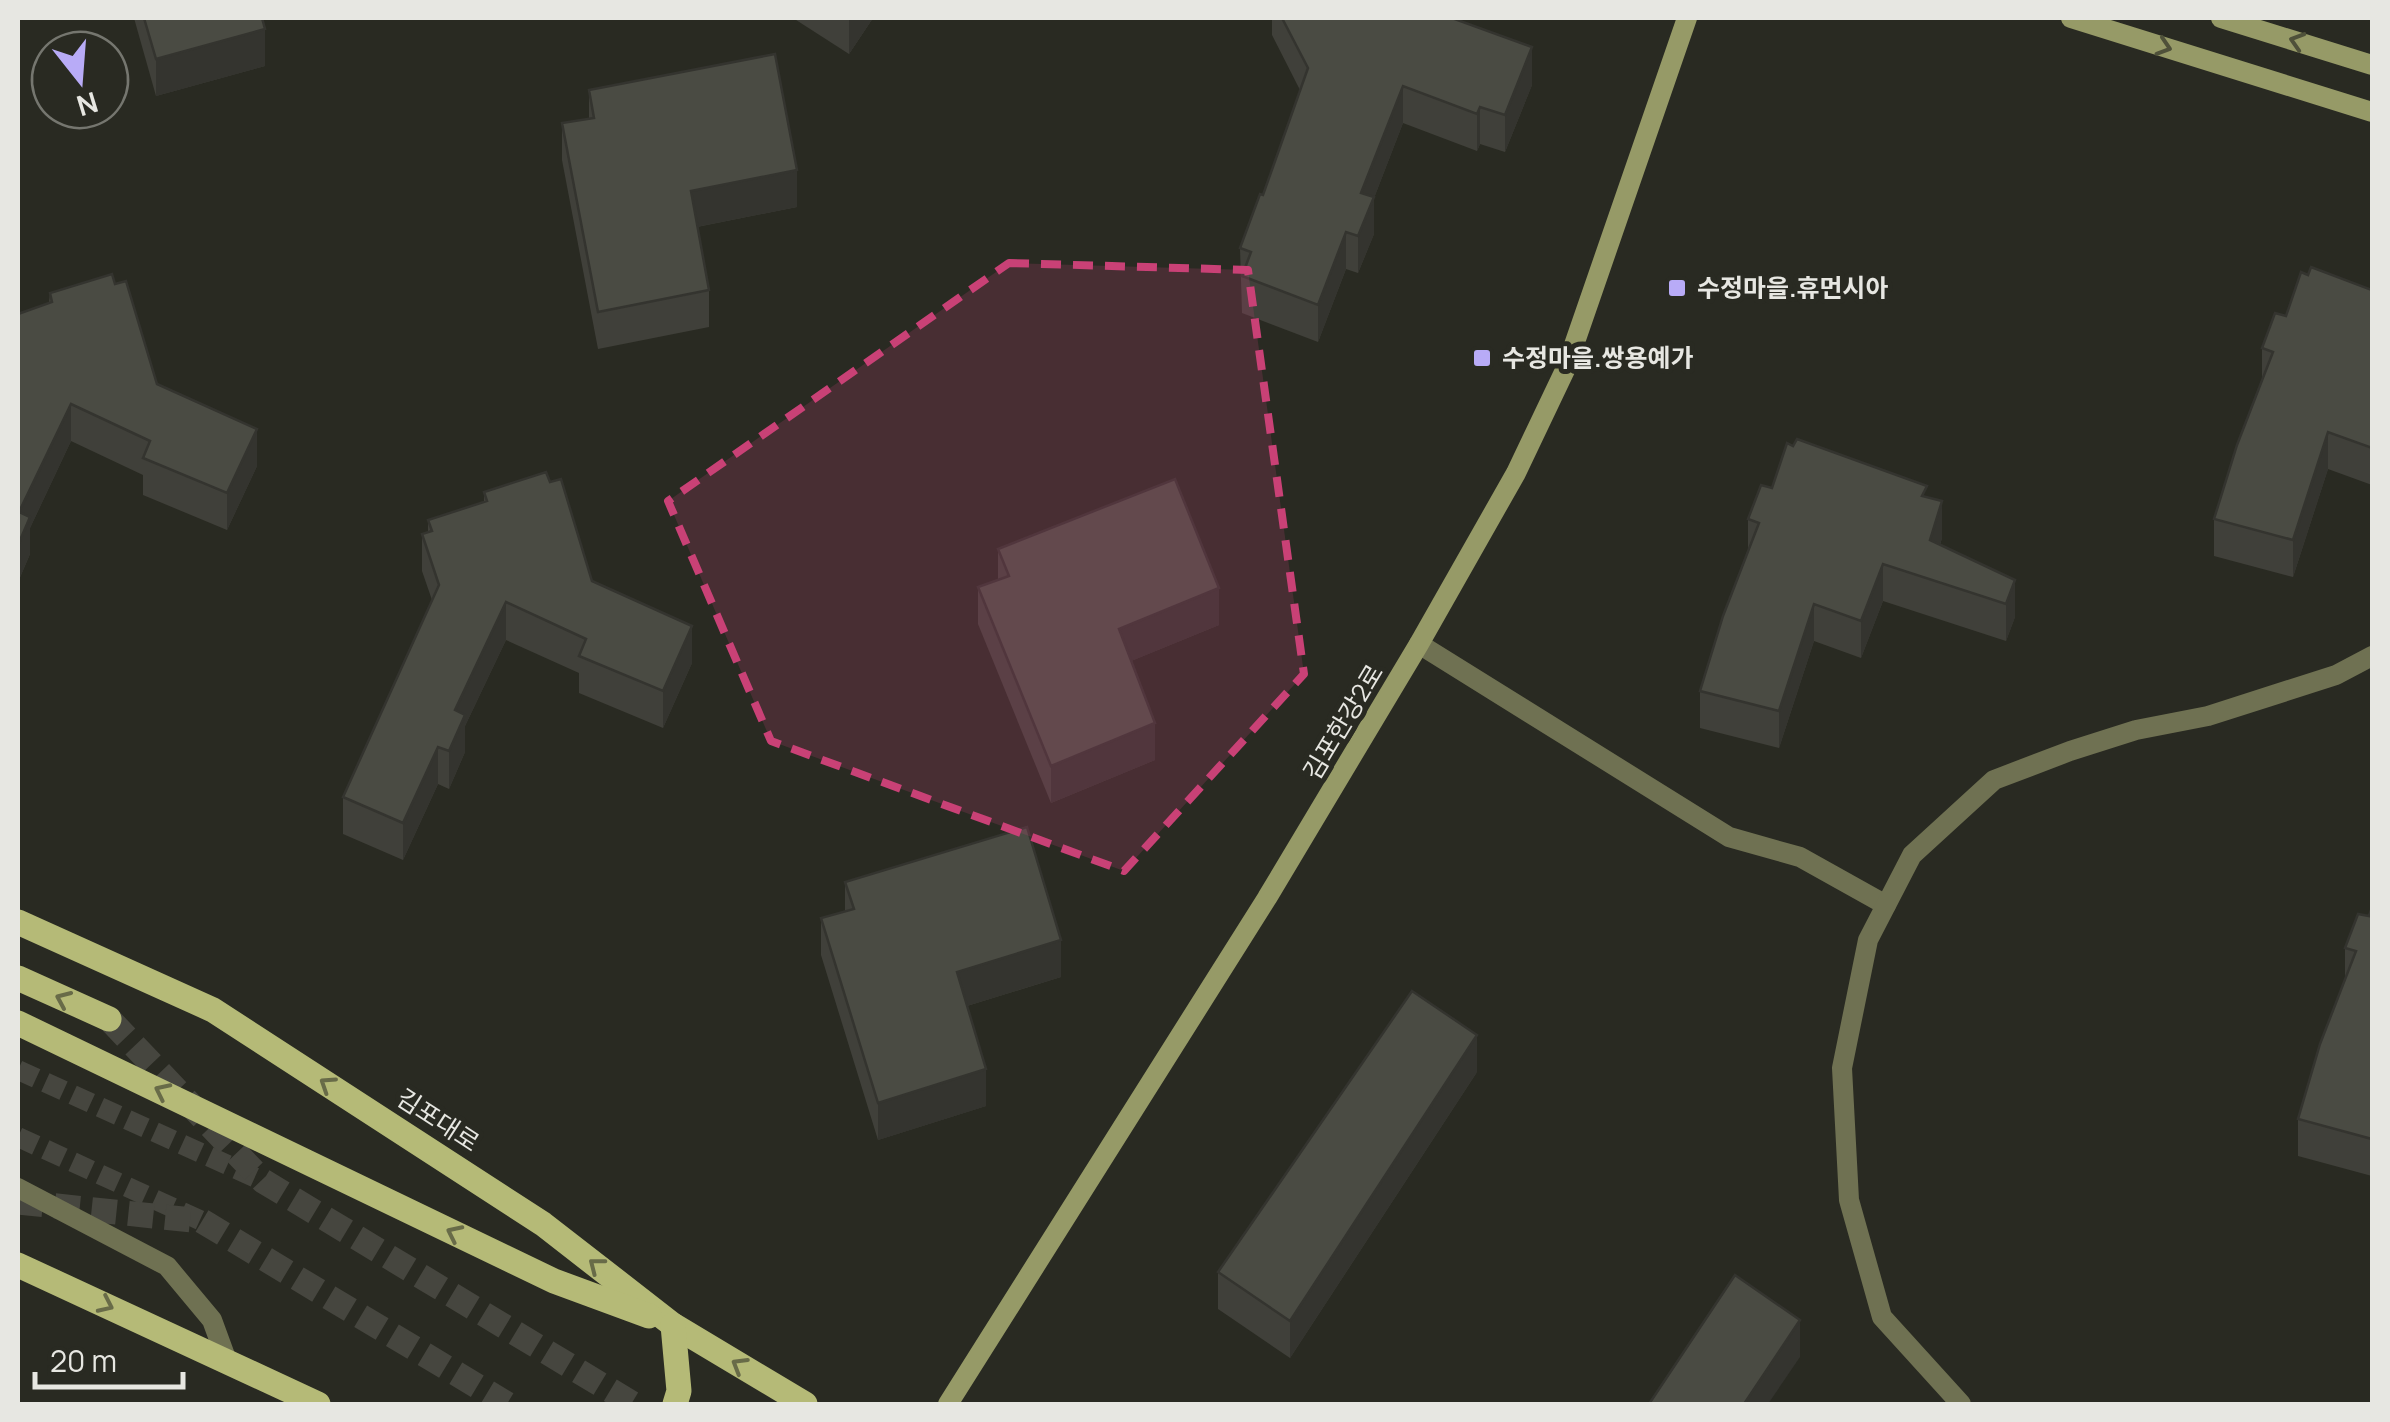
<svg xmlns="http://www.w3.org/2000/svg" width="2390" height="1422" font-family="Manrope,'Noto Sans KR',sans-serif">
  <rect width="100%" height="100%" fill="#292a22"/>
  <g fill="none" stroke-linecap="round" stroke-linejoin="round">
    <g stroke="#46463f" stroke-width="20" stroke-dasharray="20 10" stroke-linecap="butt">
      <polyline points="18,1070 263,1181"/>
      <polyline points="18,1137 202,1221"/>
    </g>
    <g stroke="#46463f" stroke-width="25" stroke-dasharray="25 12" stroke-linecap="butt">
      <polyline points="109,1019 263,1181 633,1404"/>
      <polyline points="18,1202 202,1221 507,1404"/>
    </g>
    <polyline stroke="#6f7152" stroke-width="20" points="18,1188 167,1266 212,1320 227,1361"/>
    <g stroke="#6f7152" stroke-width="20">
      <polyline points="1419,644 1729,837 1800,857 1886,905"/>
      <polyline points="1961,1404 1882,1317 1849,1200 1842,1068 1868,940 1912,855 1994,780 2070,751 2136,730 2208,716 2336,675 2372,656"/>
    </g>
    <g stroke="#969a67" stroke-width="20">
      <polyline points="2071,18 2372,112"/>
      <polyline points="2221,18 2372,65"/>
      <polyline points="948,1404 1267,898 1419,644 1516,473 1566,368 1687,18"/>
    </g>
    <g stroke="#b5ba77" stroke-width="25">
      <polyline points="18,922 213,1010 543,1224 673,1325 805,1404"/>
      <polyline points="18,978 109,1019"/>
      <polyline points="18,1023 554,1281 649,1316"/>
      <polyline points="18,1265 318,1404"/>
      <polyline points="673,1325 679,1391 675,1404"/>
    </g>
  </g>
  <g fill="#40403a">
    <polygon points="134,18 262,18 265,66 156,96"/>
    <polygon points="793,18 873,18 849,54"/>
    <polygon points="1272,18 1452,18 1532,85 1505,152 1480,144 1477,151 1403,123 1374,198 1374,234 1358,273 1346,269 1318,342 1242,313 1240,248 1263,195 1300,90 1272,35"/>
    <polygon points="589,90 797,207 697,227 709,290 709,327 598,349 562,160 562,123 589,119"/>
    <polygon points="2308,275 2372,290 2372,485 2328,469 2293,577 2214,556 2214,519 2262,380 2262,348 2286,316"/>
    <polygon points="115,284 157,384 257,466 227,530 143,495 143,475 71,441 30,528 30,554 18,582 50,293"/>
    <polygon points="1772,488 1927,497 1942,538 1940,545 2015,580 2015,617 2006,641 1883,601 1861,658 1814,641 1779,748 1700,728 1700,691 1748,553 1748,519"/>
    <polygon points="484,492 692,663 663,728 579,693 579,673 506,640 465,726 465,752 449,789 438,784 403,860 343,834 343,797 432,600 422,571 422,534 428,533 428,520 484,502"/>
    <polygon points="998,549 1219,625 1131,661 1155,760 1051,803 978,624 978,587 998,580"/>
    <polygon points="845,882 1061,977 967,1006 986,1106 878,1140 821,955 821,918 845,912"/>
    <polygon points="2372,907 2372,1176 2298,1156 2298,1119 2345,980 2345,948 2369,916"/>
    <polygon points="1477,1072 1290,1358 1218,1309 1218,1272"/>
  </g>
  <g fill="#34342f">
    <polygon points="849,18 873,18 849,54"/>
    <polygon points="265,29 265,66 156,96 156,59"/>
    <polygon points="1532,47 1532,85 1505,152 1505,115"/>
    <polygon points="1403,86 1403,123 1374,198 1374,234 1358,273 1358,236 1361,193"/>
    <polygon points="1480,107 1480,144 1477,151 1477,114"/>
    <polygon points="797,170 797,207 691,228 691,191"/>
    <polygon points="1346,232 1346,269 1318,342 1318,305"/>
    <polygon points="71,404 71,441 30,528 30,554 18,582 19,512"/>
    <polygon points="257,429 257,466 227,530 227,493"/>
    <polygon points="2328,432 2328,469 2293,577 2293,540"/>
    <polygon points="1942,501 1942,538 1930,577 1930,540"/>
    <polygon points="1883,564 1883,601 1861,658 1861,621"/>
    <polygon points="2015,580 2015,617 2006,641 2006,604"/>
    <polygon points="1219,588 1219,625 1119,666 1119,629"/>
    <polygon points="506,602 506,640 465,726 465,752 449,789 449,751 455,710"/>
    <polygon points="1814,604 1814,641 1779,748 1779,711"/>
    <polygon points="692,626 692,663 663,728 663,691"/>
    <polygon points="1155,723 1155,760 1051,803 1051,766"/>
    <polygon points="438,747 438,784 403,860 403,823"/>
    <polygon points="1061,940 1061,977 957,1009 957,972"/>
    <polygon points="1477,1035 1477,1072 1290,1358 1290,1321"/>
    <polygon points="986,1069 986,1106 878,1140 878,1103"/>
    <polygon points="1800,1320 1800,1357 1768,1404 1744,1404"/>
  </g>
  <g fill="#4a4b43" stroke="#34342f" stroke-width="2.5">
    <polygon points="144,18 262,18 265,29 156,59"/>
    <polygon points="1282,18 1452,18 1532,47 1505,115 1480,107 1477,114 1403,86 1361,193 1374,197 1358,236 1346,232 1318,305 1242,276 1251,252 1240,248 1260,194 1263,195 1308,68"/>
    <polygon points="775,54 797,170 691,191 709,290 598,312 562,123 594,118 589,90"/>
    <polygon points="2311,267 2372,290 2372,448 2328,432 2293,540 2214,519 2237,445 2273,352 2262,348 2275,313 2286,316 2301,272 2308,275"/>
    <polygon points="112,274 115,284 126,281 157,384 257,429 227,493 143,458 150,441 71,404 19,512 30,517 18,545 18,314 52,302 50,293"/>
    <polygon points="1797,439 1927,486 1922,496 1942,501 1930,540 2015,580 2006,604 1883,564 1861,621 1814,604 1779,711 1700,691 1723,616 1759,523 1748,519 1761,485 1772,488 1787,443 1793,446"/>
    <polygon points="546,472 550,482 561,479 592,581 692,626 663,691 579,656 586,639 506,602 455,710 465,715 449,751 438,747 403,823 343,797 439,585 422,534 432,531 428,520 487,501 484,492"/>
    <polygon points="1175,479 1219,588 1119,629 1155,723 1051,766 978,587 1009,576 998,549"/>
    <polygon points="1027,827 1061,940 957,972 986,1069 878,1103 821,918 854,909 845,882"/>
    <polygon points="2372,907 2372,1139 2298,1119 2320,1044 2356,951 2345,948 2358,914 2369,916"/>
    <polygon points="1412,991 1477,1035 1290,1321 1218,1272"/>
    <polygon points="1735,1275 1800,1320 1744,1404 1649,1404"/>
  </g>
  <defs><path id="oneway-chevron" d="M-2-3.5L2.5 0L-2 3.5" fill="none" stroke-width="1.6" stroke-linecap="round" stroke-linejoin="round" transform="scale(2.5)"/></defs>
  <g stroke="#4f513a">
    <use href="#oneway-chevron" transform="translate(2297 41) rotate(-163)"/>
    <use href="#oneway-chevron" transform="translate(2164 47) rotate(18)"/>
  </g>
  <g stroke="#686b48">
    <use href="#oneway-chevron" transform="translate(63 999) rotate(-156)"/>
    <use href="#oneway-chevron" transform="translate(327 1084) rotate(-147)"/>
    <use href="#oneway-chevron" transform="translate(162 1091) rotate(-154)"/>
    <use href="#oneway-chevron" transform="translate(454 1233) rotate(-154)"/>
    <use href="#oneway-chevron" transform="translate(596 1265) rotate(-142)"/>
    <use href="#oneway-chevron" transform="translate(106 1305) rotate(25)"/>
    <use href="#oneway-chevron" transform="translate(739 1365) rotate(-149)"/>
  </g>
  <path fill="#c94176" fill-opacity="0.2" stroke="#c94176" stroke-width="8" stroke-dasharray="20 12" stroke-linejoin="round" d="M1009,263L1248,270L1304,674L1124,871L771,741L668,501Z"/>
  <g fill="#b8abf7" stroke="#292a22" stroke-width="4">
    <rect x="1667" y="278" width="20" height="20" rx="5"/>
    <rect x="1472" y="348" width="20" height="20" rx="5"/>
  </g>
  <g text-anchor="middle" stroke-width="10" stroke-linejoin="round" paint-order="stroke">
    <g font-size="25" font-weight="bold" fill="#e7e7e2" stroke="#292a22" text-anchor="start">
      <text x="1697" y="297">수정마을.휴먼시아</text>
      <text x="1502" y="367">수정마을.쌍용예가</text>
    </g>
    <g font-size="25" fill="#e7e7e2" stroke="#292a22">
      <text transform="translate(1343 722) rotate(-59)" y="9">김포한강2로</text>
      <text transform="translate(438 1120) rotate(33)" y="9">김포대로</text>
    </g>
  </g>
  <rect width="2390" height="1422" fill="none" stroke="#e7e7e2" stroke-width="40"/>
  <g transform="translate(80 80) rotate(163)"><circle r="48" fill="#292a22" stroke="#75766f" stroke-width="2.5"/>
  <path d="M0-8L18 38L0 25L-18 38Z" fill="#b8abf7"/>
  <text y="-15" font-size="28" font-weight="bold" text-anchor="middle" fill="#e7e7e2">N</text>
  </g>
  <path d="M35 1372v15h148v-15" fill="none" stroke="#e7e7e2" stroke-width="5"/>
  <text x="50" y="1372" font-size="30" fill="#e7e7e2" stroke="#292a22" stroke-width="8" paint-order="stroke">20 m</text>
</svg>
